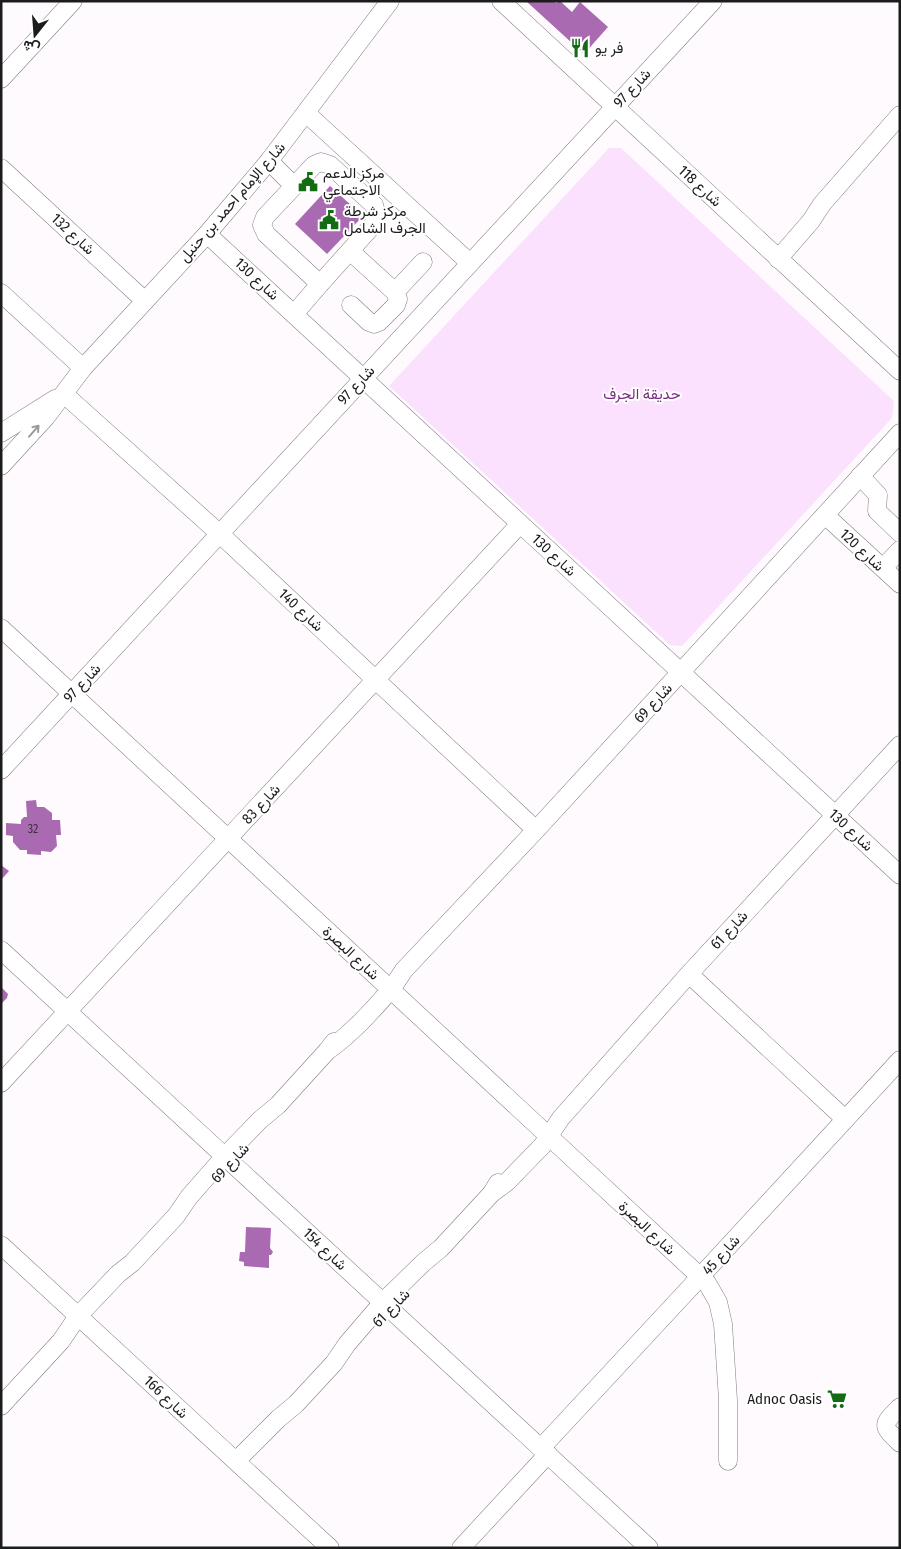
<svg xmlns="http://www.w3.org/2000/svg" width="901" height="1549" font-family="'Fira Sans Condensed',Vazirmatn,sans-serif">
  <rect width="100%" height="100%" fill="#fefafe"/>
  <polygon fill="#fbe1fe" points="609,148 621,148 894,401 892,418 682,646 670,645 389,386"/>
  <g fill="#a96ab1">
    <polygon points="526,1 554,1 556,3 560,1 572,12 580,2 608,27 584,54"/>
    <polygon points="330,186 363,216 327,254 295,224"/>
    <polygon points="36,800 37,807 44,807 52,813 52,820 60,820 61,835 56,835 57,846 51,852 41,851 41,855 27,854 27,850 20,850 13,842 13,836 6,835 6,823 21,824 21,820 24,817 27,817 26,801"/>
    <polygon points="1,865 9,871 1,880"/>
    <polygon points="1,987 8,994 7,998 2,1003 1,1003"/>
    <polygon points="246,1227 271,1228 270,1248 273,1252 271,1255 269,1255 269,1268 244,1266 244,1262 239,1261 240,1252 245,1252"/>
  </g>
  <g fill="none" stroke-linecap="round" stroke-linejoin="round">
    <defs>
      <g id="minor">
        <polyline points="501,1 900,371"/>
        <polyline points="1,79 73,1"/>
        <polyline points="306,113 470,263"/>
        <polyline points="269,161 294,186"/>
        <polygon points="321,162 330,165 374,205 377,215 373,225 320,284 266,234 262,225 265,217 314,165"/>
        <polyline points="1,168 145,301"/>
        <polyline points="207,234 900,875"/>
        <polyline points="350,251 395,292 398,299 396,305 379,322 374,324 369,322 351,305"/>
        <polyline points="778,259 811,221 822,204 900,115"/>
        <polyline points="395,292 423,262"/>
        <polyline points="1,293 83,368"/>
        <polyline points="294,314 320,284"/>
        <polyline points="64,394 220,534 536,830"/>
        <polyline points="1,433 55,399"/>
        <polyline points="1,466 46,417 83,368 207,234 269,161 390,1"/>
        <polyline points="860,476 878,495 877,511 900,533"/>
        <polyline points="825,515 900,584"/>
        <polyline points="883,568 900,550"/>
        <polyline points="1,628 707,1283 718,1302 723,1324 728,1400 728,1461"/>
        <polyline points="1,770 713,1"/>
        <polyline points="1,950 649,1548"/>
        <polyline points="689,974 845,1119"/>
        <path d="M328,1050C341,1042 350,1032 361,1022C377,1005 392,990 404,970L536,830L900,433"/>
        <polyline points="1,1083 520,524"/>
        <polyline points="492,1193 507,1182 542,1146 561,1118 689,974 900,745"/>
        <polyline points="1,1245 330,1548"/>
        <polyline points="1,1406 61,1341 78,1316 118,1274 132,1263 176,1216 189,1197 225,1156 260,1120 278,1105 328,1050 334,1042"/>
        <path d="M900,1407C882,1425 881,1425 900,1443"/>
        <polyline points="541,1448 700,1277 900,1060"/>
        <polyline points="236,1461 278,1419 296,1404 334,1363 347,1344 383,1302 423,1263 441,1248 492,1193 498,1183"/>
        <polyline points="461,1548 548,1454"/>
      </g>
    </defs>
    <use href="#minor" stroke="#7f7b7f" stroke-width="19"/>
    <use href="#minor" stroke="#fff" stroke-width="18"/>
  </g>
  <defs><path id="oneway-shaft" d="M-6 0H5M1.5-3L5.5 0L1.5 3" fill="none" stroke-width="1.6" stroke-linecap="round" stroke-linejoin="round" transform="scale(1.25)"/></defs>
  <use stroke="#999" href="#oneway-shaft" transform="translate(34 431) rotate(-49)"/>
  <defs>
    <symbol id="restaurant-bare" viewBox="-9 -9 18 18"><path d="M-5-6h1v4h1v-4h1v4h1v-4h1v5L-1.5 .5V6h-2V.5L-5-1ZM5-6V6H3V1.5H1.5Q1.5-4 5-6Z" fill="#136b14" stroke="#fff" stroke-width="2.5" paint-order="stroke"/></symbol>
    <symbol id="civic-bare" viewBox="-9 -9 18 18"><path d="M-.6-6.5H3V-4.5H.6V-3L4-1V1h2V6H-6V1h2V-1L-.6-3ZM-1.2 2.5V6h2.4V2.5Z" fill="#136b14" stroke="#fff" stroke-width="2.5" paint-order="stroke"/></symbol>
    <symbol id="supermarket-bare" viewBox="-9 -9 18 18"><path d="M-6-5.5h2.5l.6 2H6L4.5 2H-2.5L-4.4-4H-6ZM-1.5 3.2a1.3 1.3 0 1 0 .1 0ZM3 3.2a1.3 1.3 0 1 0 .1 0Z" fill="#136b14" stroke="#fff" stroke-width="2.5" paint-order="stroke"/></symbol>
  </defs>
  <g fill-rule="evenodd">
    <use href="#restaurant-bare" x="566" y="34" width="28" height="28"/>
    <use href="#civic-bare" x="294" y="168" width="28" height="28"/>
    <use href="#civic-bare" x="315" y="206" width="28" height="28"/>
    <use href="#supermarket-bare" x="823" y="1385" width="28" height="28"/>
  </g>
  <g text-anchor="middle" stroke-width="4" stroke-linejoin="round" paint-order="stroke">
    <g font-size="12" fill="#403042">
      <text x="33" y="833">32</text>
    </g>
    <g font-size="15" fill="#1d1c1d" stroke="#fff" text-anchor="start">
      <text x="595" y="53">فر يو</text>
      <text x="323" y="178">مركز الدعم<tspan x="323" dy="17">الاجتماعي</tspan></text>
      <text x="344" y="216">مركز شرطة<tspan x="344" dy="17">الجرف الشامل</tspan></text>
      <text x="822" y="1404" text-anchor="end">Adnoc Oasis</text>
    </g>
    <g font-size="15" fill="#1d1c1d" stroke="#fff">
      <text transform="translate(632 88) rotate(-47)" y="5">شارع 97</text>
      <text transform="translate(700 186) rotate(43)" y="5">شارع 118</text>
      <text transform="translate(232 202) rotate(-49)" y="5">شارع الإمام احمد بن حنبل</text>
      <text transform="translate(73 234) rotate(43)" y="5">شارع 132</text>
      <text transform="translate(257 279) rotate(43)" y="5">شارع 130</text>
      <text transform="translate(356 385) rotate(-47)" y="5">شارع 97</text>
      <text transform="translate(862 550) rotate(43)" y="5">شارع 120</text>
      <text transform="translate(554 555) rotate(43)" y="5">شارع 130</text>
      <text transform="translate(301 610) rotate(43)" y="5">شارع 140</text>
      <text transform="translate(82 683) rotate(-47)" y="5">شارع 97</text>
      <text transform="translate(653 703) rotate(-47)" y="5">شارع 69</text>
      <text transform="translate(261 804) rotate(-47)" y="5">شارع 83</text>
      <text transform="translate(851 830) rotate(43)" y="5">شارع 130</text>
      <text transform="translate(729 930) rotate(-47)" y="5">شارع 61</text>
      <text transform="translate(351 953) rotate(43)" y="5">شارع البصرة</text>
      <text transform="translate(230 1163) rotate(-47)" y="5">شارع 69</text>
      <text transform="translate(647 1228) rotate(43)" y="5">شارع البصرة</text>
      <text transform="translate(325 1249) rotate(43)" y="5">شارع 154</text>
      <text transform="translate(721 1255) rotate(-48)" y="5">شارع 45</text>
      <text transform="translate(391 1308) rotate(-46)" y="5">شارع 61</text>
      <text transform="translate(166 1397) rotate(43)" y="5">شارع 166</text>
    </g>
    <g font-size="15" fill="#772a81" stroke="#fff">
      <text x="642" y="399">حديقة الجرف</text>
    </g>
  </g>
  <rect width="901" height="1549" fill="none" stroke="#1d1c1d" stroke-width="5"/>
  <g transform="translate(35 35) rotate(197)" stroke="#ffffff" stroke-width="4" paint-order="stroke">
  <path d="M0-4L9 19L0 12L-9 19Z" fill="#1d1c1d"/>
  <text y="-8" font-size="14" font-weight="bold" text-anchor="middle" fill="#1d1c1d">ش</text>
  </g>
</svg>
